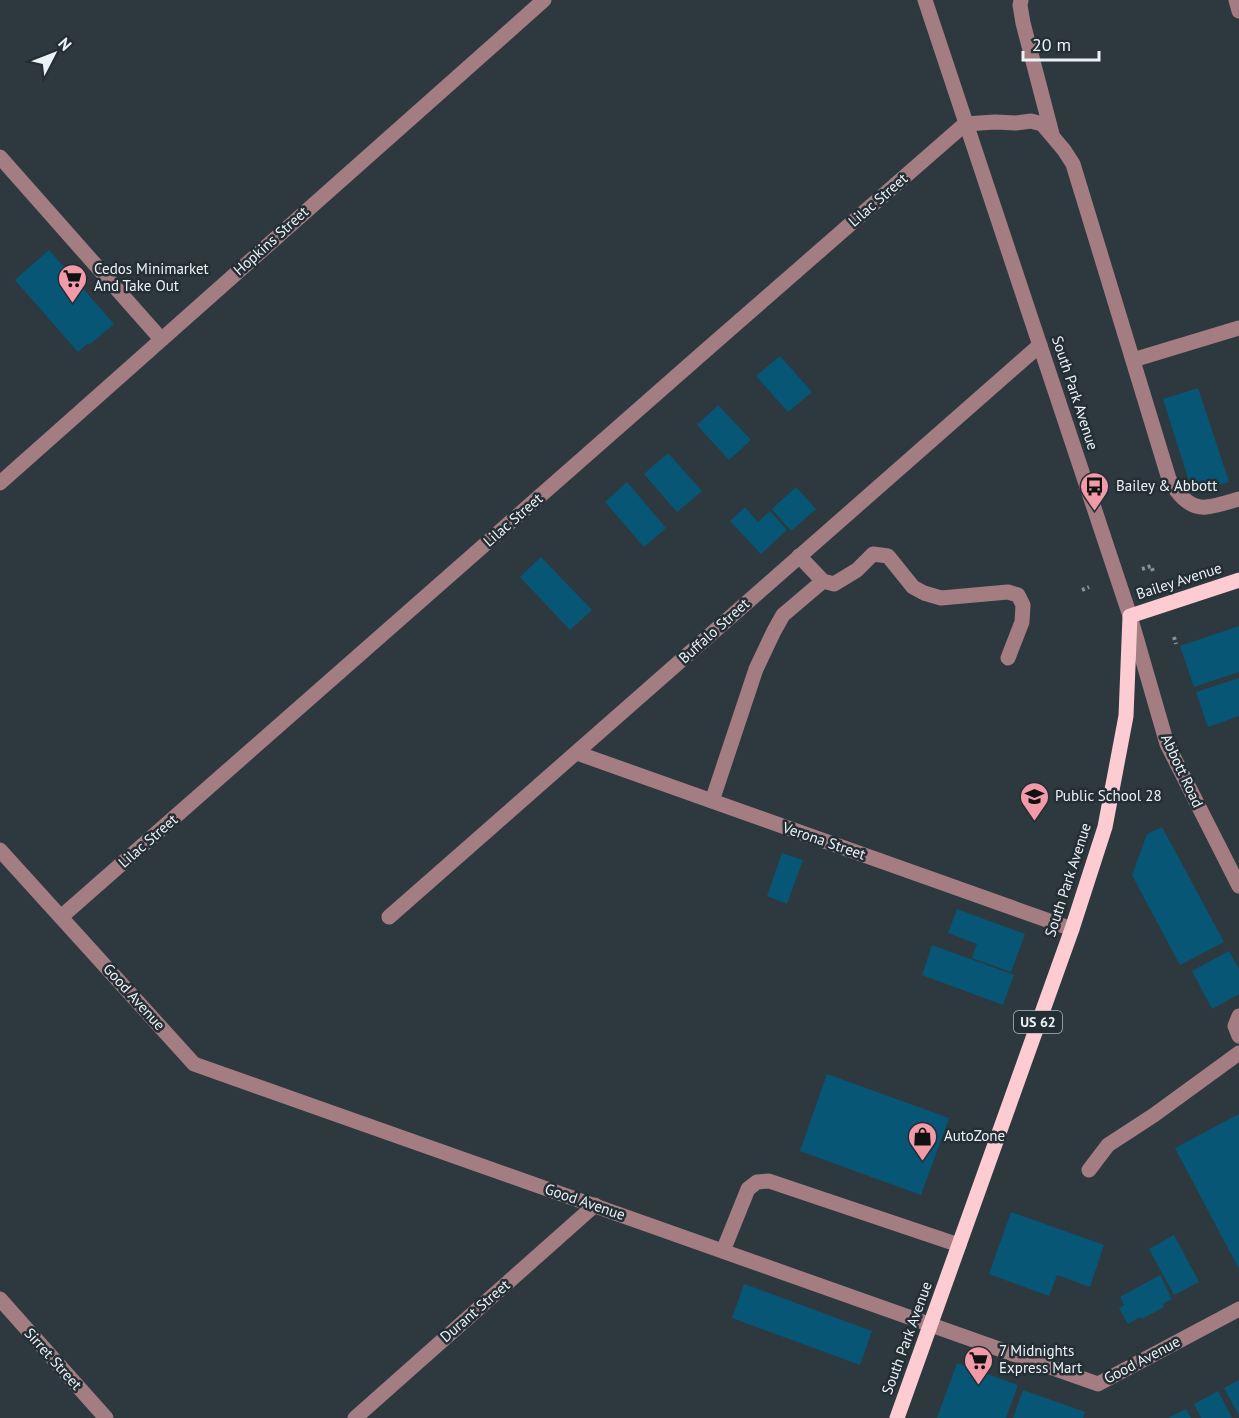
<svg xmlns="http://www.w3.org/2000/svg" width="1239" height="1418" font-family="'PT Sans',sans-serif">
  <rect width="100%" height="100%" fill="#2d393f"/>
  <g fill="#075676">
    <polygon points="49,250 114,324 89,345 88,343 78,352 15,280"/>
    <polygon points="780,356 812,392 788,412 756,376"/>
    <polygon points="1198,388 1229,482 1193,494 1163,399"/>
    <polygon points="718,405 751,440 729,460 697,425"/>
    <polygon points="668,453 702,491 677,512 644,474"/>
    <polygon points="627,482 666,528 644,547 605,502"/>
    <polygon points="796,487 816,509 791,531 772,509"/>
    <polygon points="745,507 758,522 770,511 787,530 761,554 730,521"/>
    <polygon points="541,557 592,610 570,630 520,577"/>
    <polygon points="1239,626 1239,672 1194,687 1180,646"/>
    <polygon points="1239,678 1239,716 1208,727 1196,692"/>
    <polygon points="1162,827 1224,942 1180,965 1132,875 1147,834"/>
    <polygon points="782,853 803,860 787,904 767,896"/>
    <polygon points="957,909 1025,934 1011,972 972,958 977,944 948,933"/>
    <polygon points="932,945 1014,975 1003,1005 922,975"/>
    <polygon points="1229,951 1239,969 1239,994 1212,1009 1192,971"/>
    <polygon points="827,1074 949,1118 921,1195 800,1151"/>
    <polygon points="1239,1114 1239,1269 1175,1148"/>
    <polygon points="1011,1212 1104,1245 1090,1287 1057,1275 1049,1296 989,1274"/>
    <polygon points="1174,1235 1199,1282 1174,1295 1149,1249"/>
    <polygon points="1160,1275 1172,1299 1163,1304 1164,1307 1142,1319 1140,1317 1128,1324 1119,1308 1124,1305 1120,1297"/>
    <polygon points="744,1284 872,1331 860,1365 732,1318"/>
    <polygon points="957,1363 1018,1385 1006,1418 937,1418"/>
    <polygon points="1239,1380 1239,1416 1224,1388"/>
    <polygon points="1023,1390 1085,1412 1083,1418 1013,1418"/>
    <polygon points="1218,1391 1232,1418 1201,1418 1194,1404"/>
    <polygon points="1186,1409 1191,1418 1168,1418"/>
  </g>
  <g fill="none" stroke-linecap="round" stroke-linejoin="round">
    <g stroke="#889196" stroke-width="4" stroke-dasharray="3 3" stroke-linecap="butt">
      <polyline points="1142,569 1151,566 1153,571"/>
      <polyline points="1082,590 1089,587"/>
      <polyline points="1174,637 1176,644"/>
    </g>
    <g stroke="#a37d82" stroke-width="15">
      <polyline points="925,0 1130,616 1167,744 1239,886"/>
      <polyline points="1021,0 1020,5 1023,23 1052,134"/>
      <polyline points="1236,0 1239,11"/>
      <polyline points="0,157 161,339"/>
      <polyline points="1133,360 1239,328"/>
      <polyline points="0,483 544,0"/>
      <polyline points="799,556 823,581 834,584 857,570 873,554 888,556 913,587 924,593 941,598 1008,592 1018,595 1023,605 1022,622 1008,658"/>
      <polyline points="577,753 1072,929"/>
      <polyline points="712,801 756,669 774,631 783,615 823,581"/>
      <polyline points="0,850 194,1064 1098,1384 1239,1309"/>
      <path d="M61,917L705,351L965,124L995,122L1016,123L1031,121L1042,124L1064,150L1073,164L1169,479C1176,492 1189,509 1206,507C1217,506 1228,502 1239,499"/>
      <polyline points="389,917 1040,345"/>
      <polyline points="1239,1016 1235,1026 1239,1036"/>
      <polyline points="1089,1170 1108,1145 1154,1115 1239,1053"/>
      <polyline points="723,1251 748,1189 757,1182 769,1181 959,1245"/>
      <polyline points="0,1299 106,1418"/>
      <polyline points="355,1418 595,1205"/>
    </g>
    <polyline stroke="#fcccd2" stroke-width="15" points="897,1418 1072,929 1105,827 1126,716 1130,616 1239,580"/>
  </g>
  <defs>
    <symbol id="supermarket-pin" viewBox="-11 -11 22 30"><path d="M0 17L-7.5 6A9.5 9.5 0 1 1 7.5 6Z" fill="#f39aa9" stroke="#242e35"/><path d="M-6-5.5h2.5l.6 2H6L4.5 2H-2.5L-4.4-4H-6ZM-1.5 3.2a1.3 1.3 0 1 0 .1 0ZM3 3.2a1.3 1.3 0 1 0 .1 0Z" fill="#111"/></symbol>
    <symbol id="bus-pin" viewBox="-11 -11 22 30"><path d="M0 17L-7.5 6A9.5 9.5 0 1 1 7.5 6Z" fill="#f39aa9" stroke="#242e35"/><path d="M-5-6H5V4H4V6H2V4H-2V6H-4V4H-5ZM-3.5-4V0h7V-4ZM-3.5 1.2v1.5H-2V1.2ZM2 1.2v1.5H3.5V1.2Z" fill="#111"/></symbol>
    <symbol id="school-pin" viewBox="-11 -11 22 30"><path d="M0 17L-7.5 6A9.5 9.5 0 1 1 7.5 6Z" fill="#f39aa9" stroke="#242e35"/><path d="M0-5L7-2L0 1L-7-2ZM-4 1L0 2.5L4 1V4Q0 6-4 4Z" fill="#111"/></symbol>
    <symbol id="shop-pin" viewBox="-11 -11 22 30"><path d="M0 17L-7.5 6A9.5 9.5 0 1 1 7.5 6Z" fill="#f39aa9" stroke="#242e35"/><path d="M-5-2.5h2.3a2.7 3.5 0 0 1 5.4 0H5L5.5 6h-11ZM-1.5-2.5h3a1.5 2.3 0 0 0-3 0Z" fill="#111"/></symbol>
  </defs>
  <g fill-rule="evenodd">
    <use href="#supermarket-pin" x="56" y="262" width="33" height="45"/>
    <use href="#bus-pin" x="1078" y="470" width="33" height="45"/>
    <use href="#school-pin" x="1018" y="780" width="33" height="45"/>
    <use href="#shop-pin" x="906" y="1120" width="33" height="45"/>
    <use href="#supermarket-pin" x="962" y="1344" width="33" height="45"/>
  </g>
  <g text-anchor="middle" stroke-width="5" stroke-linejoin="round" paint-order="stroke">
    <rect fill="#242e35" stroke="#b0b8bd" stroke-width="1.5" x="1014" y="1011" width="48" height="22" rx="4.5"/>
    <g font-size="14" font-weight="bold" fill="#ecf3f7">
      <text x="1038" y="1027">US 62</text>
    </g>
    <g font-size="15" fill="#ecf3f7" stroke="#242e35">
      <text transform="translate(878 200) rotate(-41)" y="5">Lilac Street</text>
      <text transform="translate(271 241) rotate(-42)" y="5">Hopkins Street</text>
      <text transform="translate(1075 393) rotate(72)" y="5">South Park Avenue</text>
      <text transform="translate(513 520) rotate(-41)" y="5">Lilac Street</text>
      <text transform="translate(1179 581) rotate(-18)" y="5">Bailey Avenue</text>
      <text transform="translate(714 631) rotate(-42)" y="5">Buffalo Street</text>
      <text transform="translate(1182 771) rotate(65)" y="5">Abbott Road</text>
      <text transform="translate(148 841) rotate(-41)" y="5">Lilac Street</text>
      <text transform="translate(824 841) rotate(19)" y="5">Verona Street</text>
      <text transform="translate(1068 880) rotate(-72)" y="5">South Park Avenue</text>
      <text transform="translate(134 997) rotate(48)" y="5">Good Avenue</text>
      <text transform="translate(585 1202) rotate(19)" y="5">Good Avenue</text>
      <text transform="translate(475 1311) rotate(-41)" y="5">Durant Street</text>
      <text transform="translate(907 1338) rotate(-70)" y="5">South Park Avenue</text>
      <text transform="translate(53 1359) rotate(48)" y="5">Sirret Street</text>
      <text transform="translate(1142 1360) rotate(-28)" y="5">Good Avenue</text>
    </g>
    <g font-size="15" fill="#ecf3f7" stroke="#242e35" text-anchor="start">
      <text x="94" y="274">Cedos Minimarket<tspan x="94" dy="17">And Take Out</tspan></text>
      <text x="1116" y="491">Bailey &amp; Abbott</text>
      <text x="1055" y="801">Public School 28</text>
      <text x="944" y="1141">AutoZone</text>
      <text x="999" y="1356">7 Midnights<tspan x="999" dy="17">Express Mart</tspan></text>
    </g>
  </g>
  <g transform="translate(54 54) rotate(48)" stroke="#242e35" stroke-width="4.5" paint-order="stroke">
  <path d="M0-4.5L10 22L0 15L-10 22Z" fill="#ecf3f7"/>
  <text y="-9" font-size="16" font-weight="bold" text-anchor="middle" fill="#ecf3f7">N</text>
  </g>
  <path d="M1023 51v9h76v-9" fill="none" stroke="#ecf3f7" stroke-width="3"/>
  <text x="1032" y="51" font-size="18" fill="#ecf3f7" stroke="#242e35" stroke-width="4.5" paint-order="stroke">20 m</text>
</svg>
